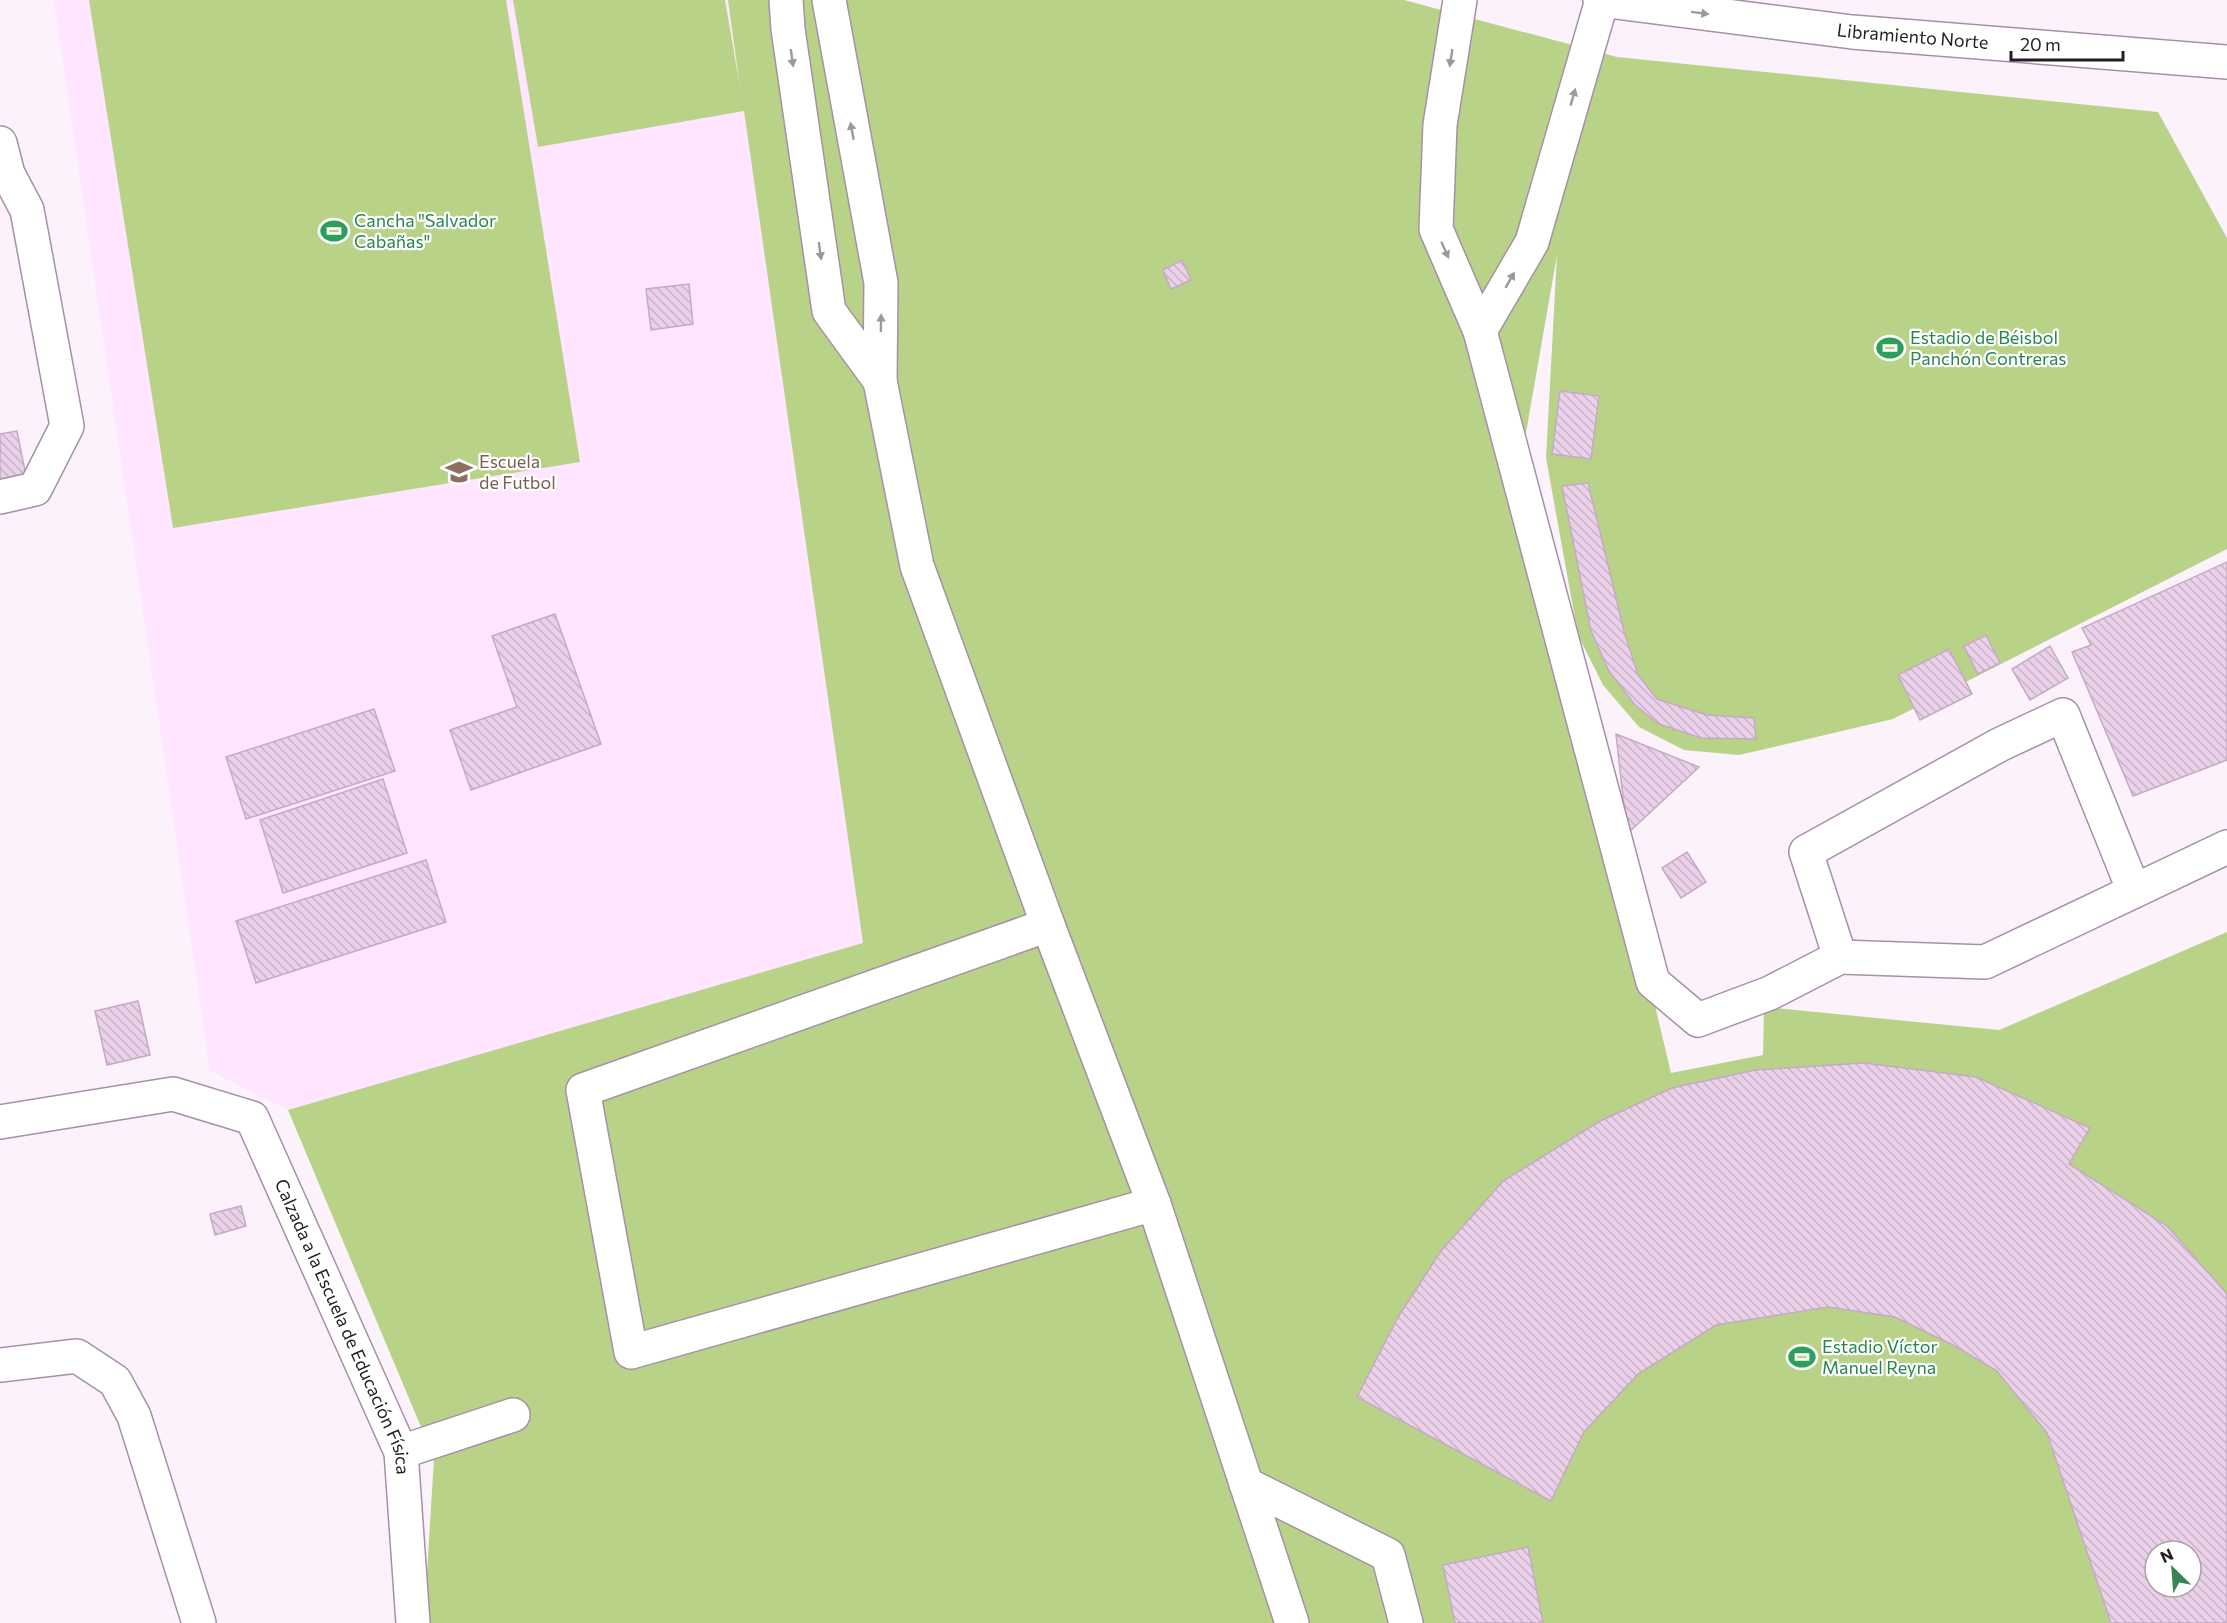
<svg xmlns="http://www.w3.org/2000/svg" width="2227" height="1623" font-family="Commissioner,sans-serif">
  <defs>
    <pattern id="building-back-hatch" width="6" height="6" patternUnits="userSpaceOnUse" patternTransform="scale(1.5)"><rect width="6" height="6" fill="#ead0e8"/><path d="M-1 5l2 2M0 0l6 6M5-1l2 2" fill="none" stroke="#c9b2c7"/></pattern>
  </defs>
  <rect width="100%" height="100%" fill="#fcf2fc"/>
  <polygon fill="#ffe5ff" points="54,0 728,0 863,944 288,1110 210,1071"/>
  <g fill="#b8d388" fill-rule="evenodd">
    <polygon points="89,0 506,0 580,462 173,528"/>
    <path d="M513,0H725L740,87L728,0H1404L1617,57L2158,112L2227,238V549L1893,719L1739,755L1684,750L1639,727L1603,685L1578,635L1546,458L1557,255L1523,450L1671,1073L1763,1055L1764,1007L1999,1030L2227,932V1623H424L434,1458L288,1110L863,943L744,111L538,147ZM2155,1551H2191V1587H2155Z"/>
  </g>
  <g fill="url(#building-back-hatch)" stroke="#c4abc2" stroke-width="1.5" fill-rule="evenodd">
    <polygon points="1182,260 1191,280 1171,289 1163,270"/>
    <polygon points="689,284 693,324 651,330 646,289"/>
    <polygon points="1560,391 1599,396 1591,459 1552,454"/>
    <polygon points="17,431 28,486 0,491 0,434"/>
    <polygon points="1588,483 1624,631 1638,675 1657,699 1707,715 1754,718 1756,739 1701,738 1659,724 1635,705 1609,671 1591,631 1562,486"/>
    <polygon points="2227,562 2227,760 2133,796 2072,652 2091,645 2082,628"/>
    <polygon points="555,614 601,744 471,790 450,730 517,707 492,636"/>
    <polygon points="1986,635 2000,663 1978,674 1964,646"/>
    <polygon points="2050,646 2068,678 2030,700 2012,669"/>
    <polygon points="1949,649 1972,694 1920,720 1898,675"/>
    <polygon points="374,709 395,771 246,819 226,757"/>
    <polygon points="1616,734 1699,767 1627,834"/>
    <polygon points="383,779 407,853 283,893 260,820"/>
    <polygon points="1687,852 1706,882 1681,898 1662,868"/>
    <polygon points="426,860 446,922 256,983 236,921"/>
    <polygon points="138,1001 150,1055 107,1065 95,1011"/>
    <path d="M1864,1063L1976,1077L2090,1128L2069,1164L2167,1226L2227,1294V1623H2111L2047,1433L1997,1371L1955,1346L1895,1317L1828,1307L1716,1325L1638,1374L1584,1432L1551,1501L1357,1397L1398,1317L1441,1251L1503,1181L1600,1121L1672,1088L1755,1070ZM2155,1551H2191V1587H2155Z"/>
    <polygon points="241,1206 246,1226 215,1235 210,1214"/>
    <polygon points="1528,1547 1543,1623 1455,1623 1443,1565"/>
  </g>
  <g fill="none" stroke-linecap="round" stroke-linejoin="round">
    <defs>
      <g id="minor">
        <polyline points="786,0 788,29 829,311 880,381"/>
        <polyline points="829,0 881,283 880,381 917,566 1048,925 583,1090 631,1352 1154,1204 1292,1623"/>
        <polyline points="1460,0 1440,125 1436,229 1480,331 1653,982 1698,1020 1770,993 1840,957 1985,962 2227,847"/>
        <path id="s1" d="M1600,0L1852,32L2227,62"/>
        <polyline points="0,143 8,174 27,210 67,426 35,489 0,497"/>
        <polyline points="1480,331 1532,242 1602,0"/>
        <polyline points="1048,925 1154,1204"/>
        <polyline points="1840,957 1806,852 1999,745 2063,715 2134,891"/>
        <path id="s2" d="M0,1122L173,1094L252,1118L401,1452L413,1623"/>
        <polyline points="0,1365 77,1356 115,1381 134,1416 199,1623"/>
        <polyline points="401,1452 513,1415"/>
        <polyline points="1246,1484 1388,1555 1406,1623"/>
      </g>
    </defs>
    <use href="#minor" stroke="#a790a7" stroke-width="36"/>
    <use href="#minor" stroke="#fff" stroke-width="33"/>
  </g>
  <defs><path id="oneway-solid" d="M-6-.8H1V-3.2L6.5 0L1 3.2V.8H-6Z" transform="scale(1.5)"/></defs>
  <g fill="#9c989c">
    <use href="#oneway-solid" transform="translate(1700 13) rotate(7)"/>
    <use href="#oneway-solid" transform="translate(792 58) rotate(82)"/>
    <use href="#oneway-solid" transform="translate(1451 58) rotate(99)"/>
    <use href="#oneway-solid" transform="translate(1573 97) rotate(-74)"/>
    <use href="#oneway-solid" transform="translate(852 131) rotate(-101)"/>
    <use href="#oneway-solid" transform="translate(1445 250) rotate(66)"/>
    <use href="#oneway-solid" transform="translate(820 251) rotate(82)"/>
    <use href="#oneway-solid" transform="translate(1510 280) rotate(-60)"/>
    <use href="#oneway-solid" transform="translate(881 323) rotate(-89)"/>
  </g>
  <defs>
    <symbol id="stadium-bare" viewBox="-9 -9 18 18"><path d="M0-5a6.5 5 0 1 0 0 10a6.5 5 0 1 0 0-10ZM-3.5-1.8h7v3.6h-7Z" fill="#2e9e5b" stroke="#fff" stroke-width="2.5" paint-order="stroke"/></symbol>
    <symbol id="school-bare" viewBox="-9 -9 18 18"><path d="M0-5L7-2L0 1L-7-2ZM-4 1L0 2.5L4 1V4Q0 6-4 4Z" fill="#8d6e63" stroke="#fff" stroke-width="2.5" paint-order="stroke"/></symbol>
  </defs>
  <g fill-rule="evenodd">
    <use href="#stadium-bare" x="315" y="212" width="38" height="38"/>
    <use href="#stadium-bare" x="1871" y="329" width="38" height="38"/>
    <use href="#school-bare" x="440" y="453" width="38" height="38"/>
    <use href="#stadium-bare" x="1783" y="1338" width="38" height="38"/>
  </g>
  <g text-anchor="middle" stroke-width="4.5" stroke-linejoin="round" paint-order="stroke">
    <g font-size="18" fill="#241b24" stroke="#fff">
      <text dy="6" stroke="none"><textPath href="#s1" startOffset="315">Libramiento Norte</textPath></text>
      <text dy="6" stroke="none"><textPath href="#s2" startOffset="486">Calzada a la Escuela de Educación Física</textPath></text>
    </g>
    <g font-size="18" fill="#27864d" stroke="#fff" text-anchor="start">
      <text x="354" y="227">Cancha "Salvador<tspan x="354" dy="21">Cabañas"</tspan></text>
      <text x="1910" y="344">Estadio de Béisbol<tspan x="1910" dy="21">Panchón Contreras</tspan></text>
      <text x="1822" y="1353">Estadio Víctor<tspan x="1822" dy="21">Manuel Reyna</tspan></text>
    </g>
    <g font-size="18" fill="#785e54" stroke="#fff" text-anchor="start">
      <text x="479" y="468">Escuela<tspan x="479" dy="21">de Futbol</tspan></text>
    </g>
  </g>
  <g transform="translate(2173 1569) rotate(335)"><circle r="28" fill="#ffffff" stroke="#a7a4a7" stroke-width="1.5"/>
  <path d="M0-4.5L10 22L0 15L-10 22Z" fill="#368353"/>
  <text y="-9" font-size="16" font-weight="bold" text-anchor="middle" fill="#241b24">N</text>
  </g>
  <path d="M2011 51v9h112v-9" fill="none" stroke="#241b24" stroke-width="3"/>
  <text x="2020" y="51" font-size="18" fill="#241b24" stroke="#ffffff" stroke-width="4.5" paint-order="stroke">20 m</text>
</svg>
